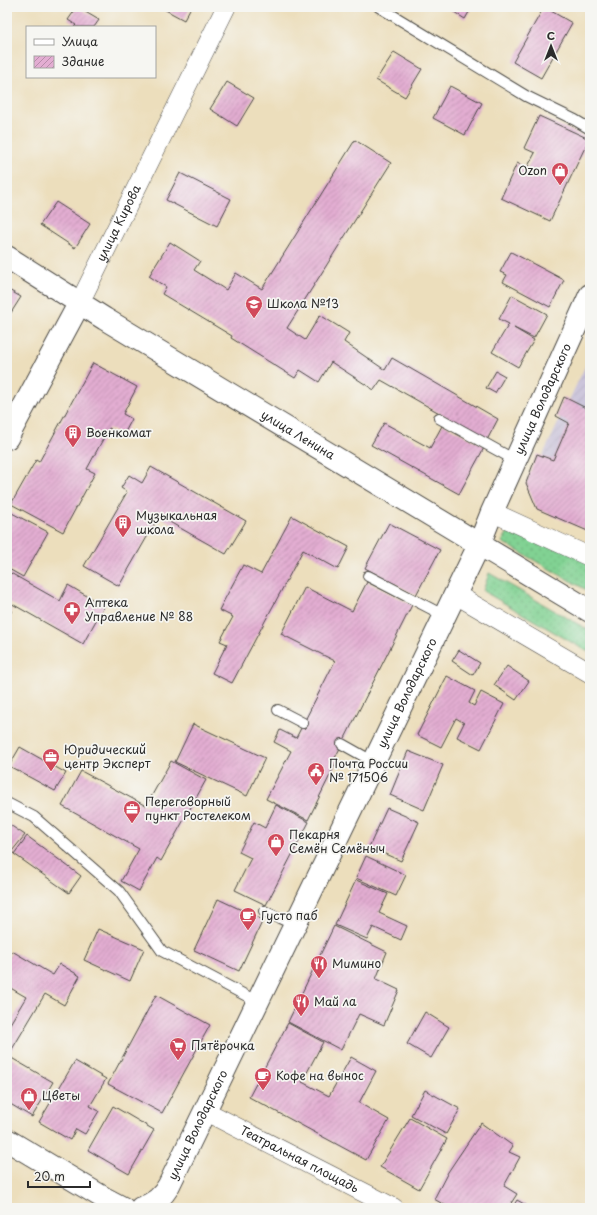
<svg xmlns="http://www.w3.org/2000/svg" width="597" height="1215" font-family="'Playpen Sans',sans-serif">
  <defs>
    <pattern id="industrial-furrows" width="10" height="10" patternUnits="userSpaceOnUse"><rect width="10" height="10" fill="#c7c0d8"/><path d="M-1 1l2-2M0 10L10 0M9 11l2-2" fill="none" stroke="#aba5ba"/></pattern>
    <pattern id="grass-dots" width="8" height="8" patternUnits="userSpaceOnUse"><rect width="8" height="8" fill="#81d293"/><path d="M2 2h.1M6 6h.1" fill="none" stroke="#70b47f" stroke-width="1.8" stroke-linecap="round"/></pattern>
    <pattern id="building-hatch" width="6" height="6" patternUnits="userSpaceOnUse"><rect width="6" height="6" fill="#e3add2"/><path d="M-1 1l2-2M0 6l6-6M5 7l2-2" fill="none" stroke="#b88dab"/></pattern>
  </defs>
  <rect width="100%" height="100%" fill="#f6f6f2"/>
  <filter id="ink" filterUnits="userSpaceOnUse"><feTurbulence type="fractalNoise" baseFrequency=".025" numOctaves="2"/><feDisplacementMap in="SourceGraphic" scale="8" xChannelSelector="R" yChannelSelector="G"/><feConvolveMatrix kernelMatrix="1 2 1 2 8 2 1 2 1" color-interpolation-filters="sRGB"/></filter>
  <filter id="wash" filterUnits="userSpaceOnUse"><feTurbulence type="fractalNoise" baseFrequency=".012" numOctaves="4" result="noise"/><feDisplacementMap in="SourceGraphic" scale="16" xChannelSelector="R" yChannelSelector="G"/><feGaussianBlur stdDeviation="0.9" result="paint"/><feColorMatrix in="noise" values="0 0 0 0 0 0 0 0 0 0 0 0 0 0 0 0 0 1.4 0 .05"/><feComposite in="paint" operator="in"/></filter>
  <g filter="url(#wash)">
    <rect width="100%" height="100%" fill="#ecdebc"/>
    <polygon fill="url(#industrial-furrows)" points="590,356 590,503 534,474"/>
    <g fill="url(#grass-dots)" stroke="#567e5f">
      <polygon points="513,523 590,561 590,592 502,542"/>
      <polygon points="489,573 590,631 590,653 483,591"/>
    </g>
    <g id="blocks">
      <g fill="url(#building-hatch)">
        <polygon points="77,7 99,20 94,27 74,27 76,25 68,20"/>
        <polygon points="160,7 191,7 184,20"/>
        <polygon points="446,7 472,7 465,19"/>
        <polygon points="544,7 572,23 541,78 513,62"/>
        <polygon points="394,52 422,69 405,97 376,80"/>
        <polygon points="227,82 254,98 237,126 210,109"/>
        <polygon points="450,86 482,103 465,135 433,118"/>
        <polygon points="539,116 589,139 550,221 501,198 517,163 527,168 535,153 524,148"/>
        <polygon points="355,140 391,163 287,328 305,340 320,315 349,333 344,342 385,370 392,358 498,419 487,440 381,380 374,390 331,362 319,382 300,370 295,378 231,338 232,336 162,294 166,287 149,276 170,242 200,261 194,270 226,290 236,273 262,289"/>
        <polygon points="180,173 231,199 217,226 166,200"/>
        <polygon points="56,202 90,224 75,248 40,225"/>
        <polygon points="511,252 564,280 550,307 503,282 507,275 500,272"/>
        <polygon points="7,289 21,297 7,319"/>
        <polygon points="512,295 547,314 534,338 514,328 534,340 518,367 492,352 509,324 499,319"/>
        <polygon points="93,363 137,387 123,414 132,419 123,436 109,428 87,469 95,473 63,532 11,504 36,460 39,462"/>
        <polygon points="496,371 505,376 495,393 486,388"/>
        <polygon points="564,397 590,410 590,532 537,509 526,483 537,454 553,460 569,423 556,416"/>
        <polygon points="384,423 430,448 443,424 485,446 459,494 371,445"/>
        <polygon points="151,467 246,521 226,554 159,516 119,586 84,566 127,492 121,488 129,475 142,483"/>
        <polygon points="8,511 48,532 23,577 7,568 7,513"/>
        <polygon points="292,516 349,547 338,569 303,550 232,683 212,673 227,644 220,641 233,617 219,610 243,565 261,574"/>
        <polygon points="389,523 440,550 416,595 365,568"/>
        <polygon points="7,571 60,601 68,585 104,606 83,644 7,601"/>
        <polygon points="367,582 412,605 335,758 338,759 308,820 266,799 291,751 274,742 280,730 296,738 335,661 281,634 305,587 352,611"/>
        <polygon points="7,607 12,610 7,620"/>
        <polygon points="459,650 480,663 473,675 452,661"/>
        <polygon points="507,666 529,681 516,700 494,685"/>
        <polygon points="447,676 475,691 469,703 474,706 481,692 504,704 481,749 457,737 464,723 456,718 441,747 417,735"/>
        <polygon points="193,724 265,758 247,796 175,762"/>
        <polygon points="20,747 66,773 55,791 9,766"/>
        <polygon points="408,751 443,765 424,810 390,795"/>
        <polygon points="171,761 206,780 161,861 157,858 139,891 121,881 139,849 62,806 81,771 146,806"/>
        <polygon points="276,805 309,822 266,905 235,890 251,858 239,852 254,822 265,828"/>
        <polygon points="387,808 419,822 401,861 369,847"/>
        <polygon points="7,823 25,835 8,856 7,856"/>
        <polygon points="27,836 81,876 69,893 14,854"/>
        <polygon points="366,856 406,875 396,896 356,878"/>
        <polygon points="356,880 388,894 379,913 407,926 401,940 373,927 367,939 335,925"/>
        <polygon points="218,899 263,920 239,971 194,950"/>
        <polygon points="334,926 387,952 376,979 399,990 384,1025 359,1014 341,1050 288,1022"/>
        <polygon points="98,929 144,949 130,981 84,960"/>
        <polygon points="12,951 53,975 60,964 80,976 64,1005 45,994 8,1056 53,1082 32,1117 7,1102 7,1029 26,997 7,986 7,960"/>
        <polygon points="156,995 210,1025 162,1113 108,1084"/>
        <polygon points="425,1012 449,1027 431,1058 407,1044"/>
        <polygon points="288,1023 323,1042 302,1082 329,1096 351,1057 376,1071 359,1103 389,1120 366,1160 249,1097"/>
        <polygon points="75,1061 106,1079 90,1106 99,1111 85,1134 76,1129 70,1140 39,1122"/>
        <polygon points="425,1090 460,1109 446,1134 411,1115"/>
        <polygon points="113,1106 154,1130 129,1174 88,1150"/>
        <polygon points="410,1118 447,1139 419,1189 380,1167"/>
        <polygon points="481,1123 513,1146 509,1152 520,1157 504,1186 517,1194 508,1208 450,1208 434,1199 448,1172"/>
        <polygon points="517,1200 531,1208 512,1208"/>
      </g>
    </g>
  </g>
  <g filter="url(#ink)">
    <use href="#blocks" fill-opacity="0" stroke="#484641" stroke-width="1"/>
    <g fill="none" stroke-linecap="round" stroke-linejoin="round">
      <defs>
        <g id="lane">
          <polyline points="379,7 526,96 575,120 590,129"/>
          <polyline points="439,418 515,460"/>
          <polyline points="368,576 445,616"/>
          <polyline points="278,710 303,723"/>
          <polyline points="342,744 374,762"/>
          <polyline points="7,803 34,817 119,891 162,951 258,1002"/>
          <polyline points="264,911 295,925"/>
        </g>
        <g id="street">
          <path id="s1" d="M79,304L226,7"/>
          <polyline points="492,512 590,557"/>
          <polyline points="455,594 590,673"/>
          <path id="s2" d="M205,1111L394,1208"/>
        </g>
        <g id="secondary">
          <path id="s3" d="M7,257L105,319L590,611"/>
          <polyline points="7,438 79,304"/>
          <polyline points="7,1140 104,1198 123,1208"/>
          <path id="s4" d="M141,1208C154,1204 163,1197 169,1185L479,545L492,512L590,295"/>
        </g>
      </defs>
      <use href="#lane" stroke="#484641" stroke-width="12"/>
      <use href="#street" stroke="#484641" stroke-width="20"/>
      <use href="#secondary" stroke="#484641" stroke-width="24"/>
      <use href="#lane" stroke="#fff" stroke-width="10"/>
      <use href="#street" stroke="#fff" stroke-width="19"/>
      <use href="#secondary" stroke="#fff" stroke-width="22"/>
    </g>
  </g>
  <defs>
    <symbol id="shop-pin" viewBox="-11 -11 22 30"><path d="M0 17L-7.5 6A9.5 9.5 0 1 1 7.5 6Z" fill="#d1495b" stroke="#f6f6f2"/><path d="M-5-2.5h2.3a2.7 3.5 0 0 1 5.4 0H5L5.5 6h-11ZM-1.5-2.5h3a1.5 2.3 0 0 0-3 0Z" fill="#fff"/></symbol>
    <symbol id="school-pin" viewBox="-11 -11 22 30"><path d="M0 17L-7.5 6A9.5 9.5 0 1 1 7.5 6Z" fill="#d1495b" stroke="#f6f6f2"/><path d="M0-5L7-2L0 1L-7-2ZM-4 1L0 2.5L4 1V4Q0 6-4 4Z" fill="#fff"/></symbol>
    <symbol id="building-pin" viewBox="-11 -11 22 30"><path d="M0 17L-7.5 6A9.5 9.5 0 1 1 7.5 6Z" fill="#d1495b" stroke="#f6f6f2"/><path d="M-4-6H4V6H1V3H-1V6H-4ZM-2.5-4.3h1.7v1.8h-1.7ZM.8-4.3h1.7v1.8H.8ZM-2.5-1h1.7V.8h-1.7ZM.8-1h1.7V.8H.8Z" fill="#fff"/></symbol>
    <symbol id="pharmacy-pin" viewBox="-11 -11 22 30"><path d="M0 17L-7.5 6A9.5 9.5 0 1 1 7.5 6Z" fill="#d1495b" stroke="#f6f6f2"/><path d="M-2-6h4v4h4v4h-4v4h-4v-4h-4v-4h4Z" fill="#fff"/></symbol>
    <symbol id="office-pin" viewBox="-11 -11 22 30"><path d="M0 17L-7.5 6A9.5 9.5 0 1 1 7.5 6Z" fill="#d1495b" stroke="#f6f6f2"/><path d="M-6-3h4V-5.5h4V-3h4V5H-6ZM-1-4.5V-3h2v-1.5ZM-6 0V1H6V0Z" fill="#fff"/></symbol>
    <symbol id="civic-pin" viewBox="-11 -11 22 30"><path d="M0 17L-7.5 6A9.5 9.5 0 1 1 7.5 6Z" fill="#d1495b" stroke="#f6f6f2"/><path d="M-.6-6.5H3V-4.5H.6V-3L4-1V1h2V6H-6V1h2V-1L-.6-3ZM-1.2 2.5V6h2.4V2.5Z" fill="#fff"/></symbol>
    <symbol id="cafe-pin" viewBox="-11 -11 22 30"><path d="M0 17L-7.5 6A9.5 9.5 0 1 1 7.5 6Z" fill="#d1495b" stroke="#f6f6f2"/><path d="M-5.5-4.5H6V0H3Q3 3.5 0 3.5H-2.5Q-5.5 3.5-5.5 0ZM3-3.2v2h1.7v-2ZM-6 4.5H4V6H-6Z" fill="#fff"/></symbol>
    <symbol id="restaurant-pin" viewBox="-11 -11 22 30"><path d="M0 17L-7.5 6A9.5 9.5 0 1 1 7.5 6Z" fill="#d1495b" stroke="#f6f6f2"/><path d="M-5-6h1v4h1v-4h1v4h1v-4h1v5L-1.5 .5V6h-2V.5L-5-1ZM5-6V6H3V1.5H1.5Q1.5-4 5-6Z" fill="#fff"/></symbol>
    <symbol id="supermarket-pin" viewBox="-11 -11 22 30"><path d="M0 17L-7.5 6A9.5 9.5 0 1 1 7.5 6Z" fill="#d1495b" stroke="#f6f6f2"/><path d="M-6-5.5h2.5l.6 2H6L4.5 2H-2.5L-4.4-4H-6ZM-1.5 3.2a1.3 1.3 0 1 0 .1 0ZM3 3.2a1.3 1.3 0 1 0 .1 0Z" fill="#fff"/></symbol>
  </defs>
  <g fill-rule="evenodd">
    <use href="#shop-pin" x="550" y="161" width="20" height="27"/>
    <use href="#school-pin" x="244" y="294" width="20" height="27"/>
    <use href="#building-pin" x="63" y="423" width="20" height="27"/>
    <use href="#building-pin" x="113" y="513" width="20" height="27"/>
    <use href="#pharmacy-pin" x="62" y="600" width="20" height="27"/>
    <use href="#office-pin" x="41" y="747" width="20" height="27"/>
    <use href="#civic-pin" x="306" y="761" width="20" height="27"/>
    <use href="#office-pin" x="122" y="799" width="20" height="27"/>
    <use href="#shop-pin" x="266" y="832" width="20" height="27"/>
    <use href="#cafe-pin" x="238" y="906" width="20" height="27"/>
    <use href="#restaurant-pin" x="309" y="954" width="20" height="27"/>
    <use href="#restaurant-pin" x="291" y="992" width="20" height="27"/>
    <use href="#supermarket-pin" x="168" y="1036" width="20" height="27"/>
    <use href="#cafe-pin" x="253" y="1066" width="20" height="27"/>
    <use href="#shop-pin" x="19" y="1086" width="20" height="27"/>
  </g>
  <g text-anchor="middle" stroke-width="3.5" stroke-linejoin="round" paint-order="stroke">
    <g font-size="12" fill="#2b2b2b" stroke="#f6f6f2" text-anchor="start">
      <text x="547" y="175" text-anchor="end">Ozon</text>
      <text x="267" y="308">Школа №13</text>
      <text x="86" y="437">Военкомат</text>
      <text x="136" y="520">Музыкальная<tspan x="136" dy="14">школа</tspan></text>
      <text x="85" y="607">Аптека<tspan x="85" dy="14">Управление № 88</tspan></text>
      <text x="64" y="754">Юридический<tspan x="64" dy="14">центр Эксперт</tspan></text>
      <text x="329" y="768">Почта России<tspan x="329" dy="14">№ 171506</tspan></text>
      <text x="145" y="806">Переговорный<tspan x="145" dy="14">пункт Ростелеком</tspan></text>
      <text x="289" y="839">Пекарня<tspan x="289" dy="14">Семён Семёныч</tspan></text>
      <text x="261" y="920">Густо паб</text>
      <text x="332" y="968">Мимино</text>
      <text x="314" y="1006">Май ла</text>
      <text x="191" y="1050">Пятёрочка</text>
      <text x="276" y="1080">Кофе на вынос</text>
      <text x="42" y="1100">Цветы</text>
    </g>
    <g font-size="12" fill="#2b2b2b" stroke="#f6f6f2">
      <text dy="4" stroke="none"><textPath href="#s1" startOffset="90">улица Кирова</textPath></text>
      <text dy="4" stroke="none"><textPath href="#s4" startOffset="908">улица Володарского</textPath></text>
      <text dy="4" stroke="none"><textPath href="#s3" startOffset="341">улица Ленина</textPath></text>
      <text dy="4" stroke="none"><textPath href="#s4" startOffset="584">улица Володарского</textPath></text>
      <text dy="4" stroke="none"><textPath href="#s4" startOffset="104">улица Володарского</textPath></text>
      <text dy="4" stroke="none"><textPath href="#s2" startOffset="106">Театральная площадь</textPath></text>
    </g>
  </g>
  <rect width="597" height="1215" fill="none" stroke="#f6f6f2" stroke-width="24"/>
  <rect x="26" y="26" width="130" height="52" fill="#f6f6f2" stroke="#a5a5a2"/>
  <rect x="34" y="39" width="20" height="6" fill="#ffffff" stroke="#a5a5a2"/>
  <text x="62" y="46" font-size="12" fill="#2b2b2b">Улица</text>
  <rect x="34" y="56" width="20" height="12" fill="url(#building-hatch)" stroke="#a5a5a2"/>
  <text x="62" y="66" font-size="12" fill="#2b2b2b">Здание</text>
  <g transform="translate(551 46)" stroke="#f6f6f2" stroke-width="3" paint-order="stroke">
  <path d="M0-3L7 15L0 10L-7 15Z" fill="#2b2b2b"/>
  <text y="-6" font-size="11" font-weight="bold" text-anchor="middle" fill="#2b2b2b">С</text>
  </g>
  <path d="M28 1181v6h62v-6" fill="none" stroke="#2b2b2b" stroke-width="2"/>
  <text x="34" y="1181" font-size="12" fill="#2b2b2b" stroke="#f6f6f2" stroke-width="3" paint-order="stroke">20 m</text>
</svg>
